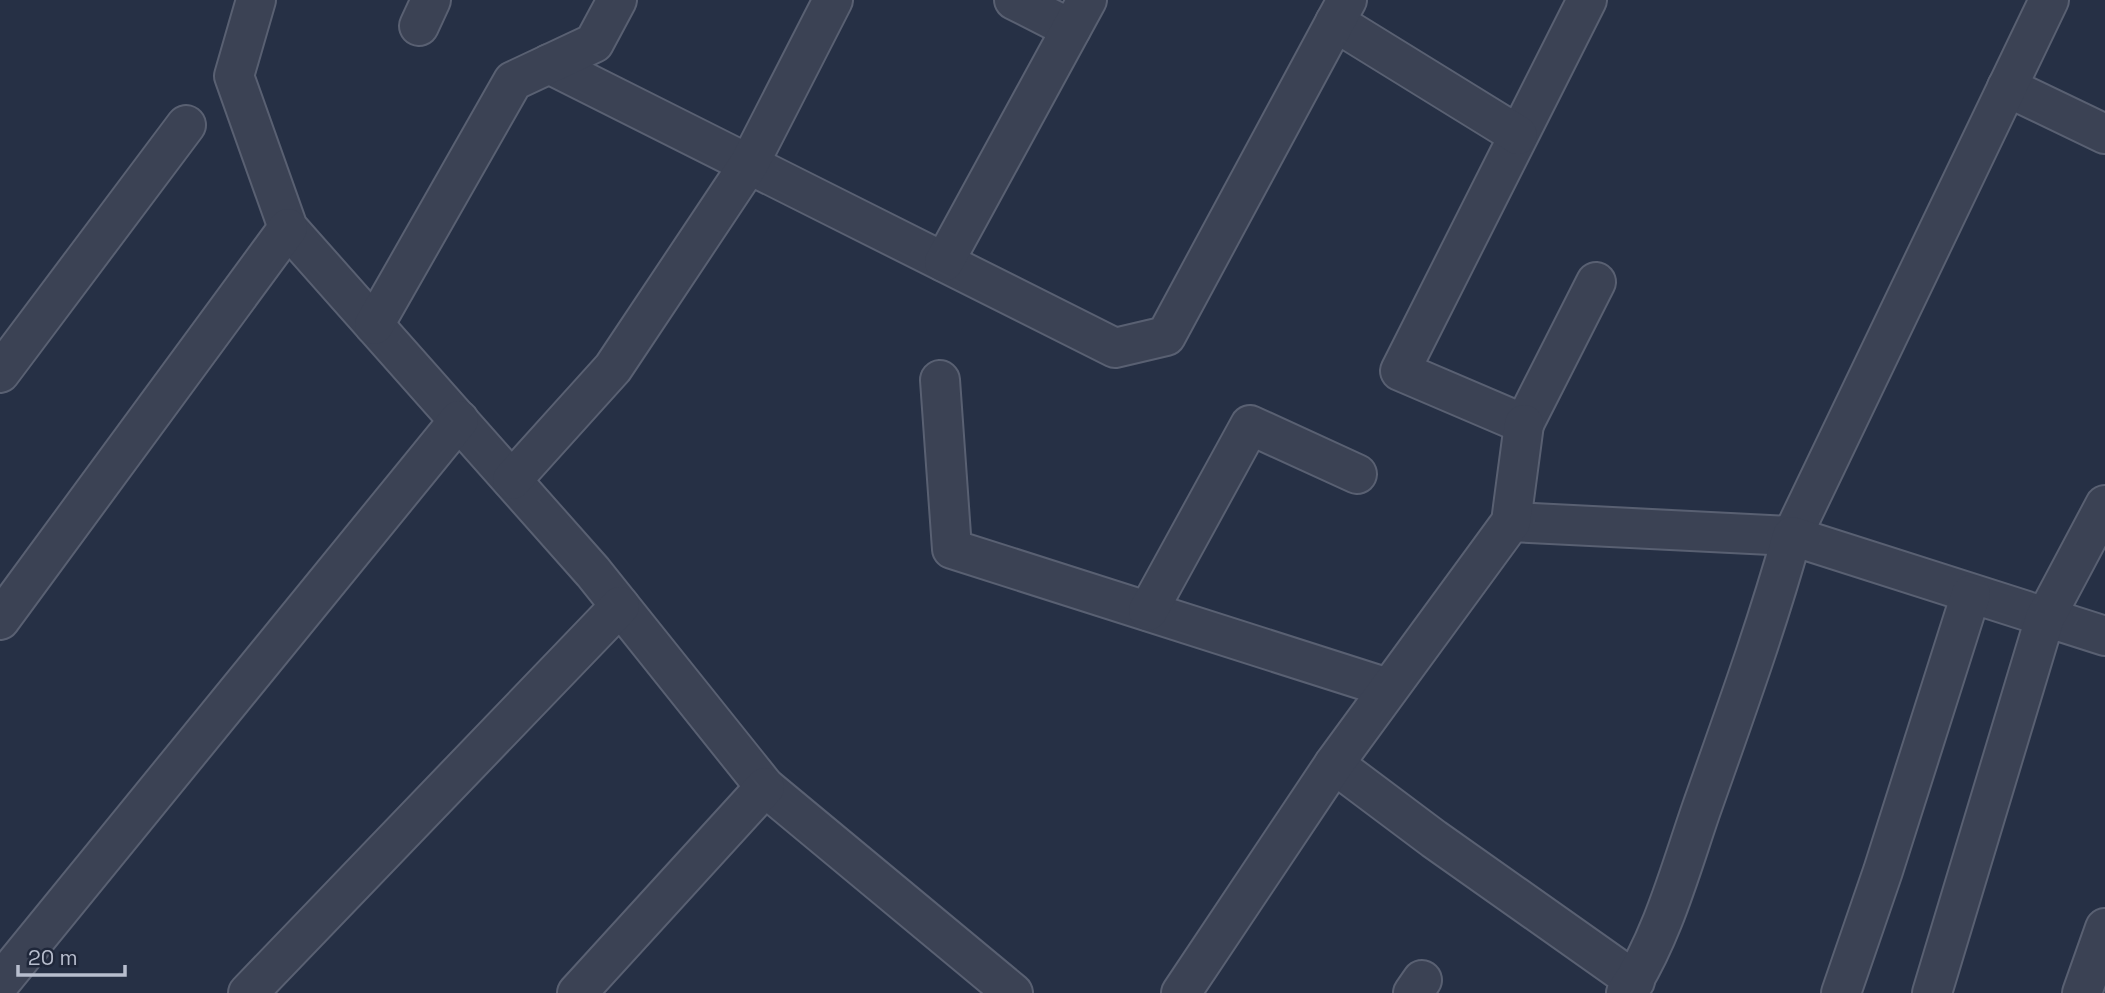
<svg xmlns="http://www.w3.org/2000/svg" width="2105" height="993" font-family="'Space Grotesk',sans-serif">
  <rect width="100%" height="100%" fill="#263045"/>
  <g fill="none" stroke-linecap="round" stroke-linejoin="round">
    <defs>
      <g id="minor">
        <polyline points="256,0 234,76 288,228 593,572 765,787 1013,993"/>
        <polyline points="1014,0 1071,29"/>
        <polyline points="1587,0 1400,371 1524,424 1596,282"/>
        <polyline points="1335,22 1518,135"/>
        <polyline points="419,26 431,0"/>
        <polyline points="549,64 1115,348 1166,336 1347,0"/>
        <polyline points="2007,87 2105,134"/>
        <polyline points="944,262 1087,0"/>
        <polyline points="374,325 513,81 594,43 617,0"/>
        <polyline points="0,373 186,125"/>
        <polyline points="940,380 952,549 1388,688"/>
        <polyline points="512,480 613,368 749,164 833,0"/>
        <polyline points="1511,522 1792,536 2049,0"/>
        <polyline points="1148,611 1250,425 1357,474"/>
        <polyline points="0,620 288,228"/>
        <polyline points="1334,764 1434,839 1635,981"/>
        <polyline points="0,983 459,420"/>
        <polyline points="248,993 620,606"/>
        <polyline points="577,993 765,787"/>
        <polyline points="1181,993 1334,764 1511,522 1524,424"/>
        <polyline points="1413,993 1422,980"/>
        <path d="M1626,993C1662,938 1680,871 1701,810C1733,719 1766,629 1792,536L2105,636"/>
        <polyline points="1841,993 1883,871 1971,594"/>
        <polyline points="1932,993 2045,618 2105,505"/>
        <polyline points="2082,993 2105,928"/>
      </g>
    </defs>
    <use href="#minor" stroke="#596072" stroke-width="42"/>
    <use href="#minor" stroke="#3b4254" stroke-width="38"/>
  </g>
  <path d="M18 965v10h107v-10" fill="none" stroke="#b8bece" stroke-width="3.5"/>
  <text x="28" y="965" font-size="21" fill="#b8bece" stroke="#1f273a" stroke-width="5" paint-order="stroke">20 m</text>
</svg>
